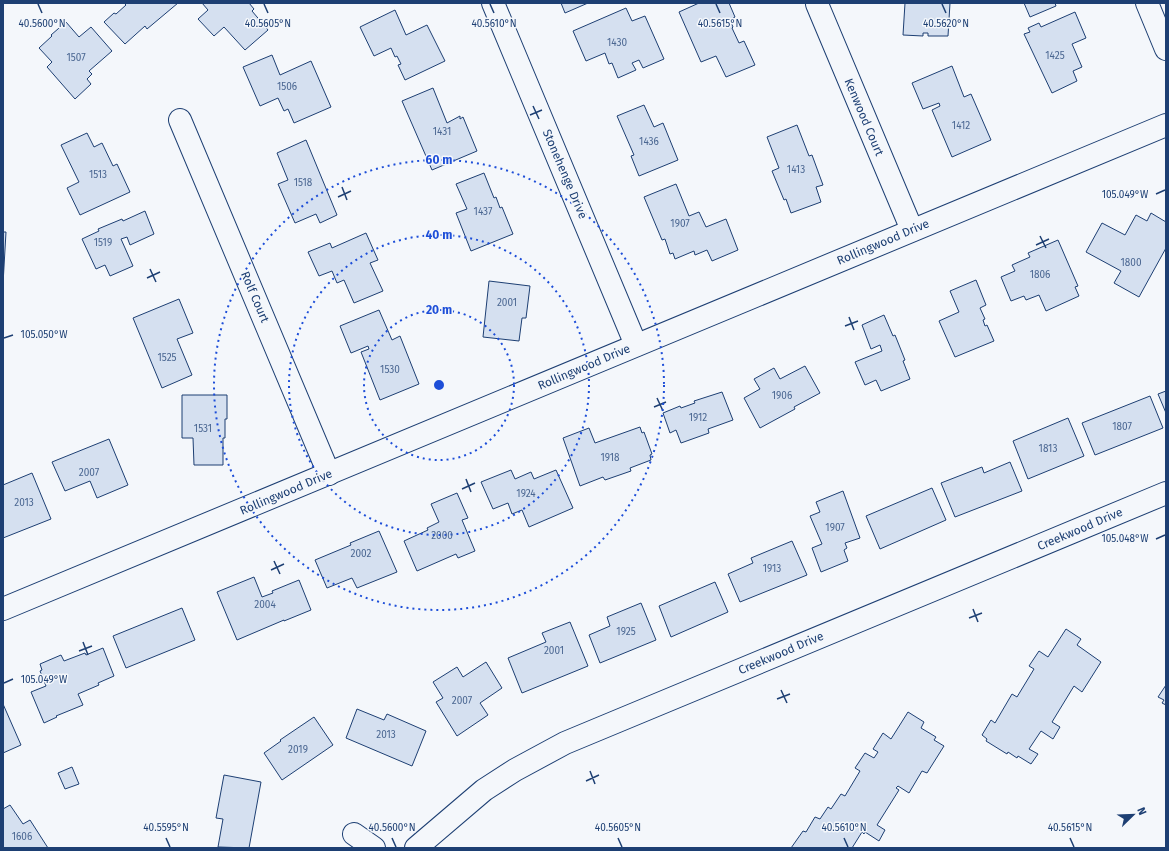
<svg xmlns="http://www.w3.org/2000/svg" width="1169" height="851" font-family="'Fira Sans',sans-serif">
  <rect width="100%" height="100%" fill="#f4f7fb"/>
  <g fill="#d5e0f0" stroke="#1d3f73">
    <polygon points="124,3 178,3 147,29 145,26 125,44 104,22 114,13 116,14 126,5"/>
    <polygon points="202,3 249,3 254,9 252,11 268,30 245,50 224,27 214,36 198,19 208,10"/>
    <polygon points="561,3 588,3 565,13"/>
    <polygon points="699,3 729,3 735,17 730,20 733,27 732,28 739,43 744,41 755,65 726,77 716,56 701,62 679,12"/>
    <polygon points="905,3 950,3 948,36 928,36 928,33 923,33 923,36 903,35"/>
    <polygon points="1024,3 1055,3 1056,6 1030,17"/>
    <polygon points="626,8 632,21 645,16 664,59 643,68 639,60 632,63 636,70 618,78 612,63 609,64 605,53 586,61 573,31"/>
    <polygon points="395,10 406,35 427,25 445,61 405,80 398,65 401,64 397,56 395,57 391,48 374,56 360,27"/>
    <polygon points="1075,12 1086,38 1072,44 1082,67 1073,71 1077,81 1052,93 1024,34 1030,32 1028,28 1039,23 1041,27"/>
    <polygon points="66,22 79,37 91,27 112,51 89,71 92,74 87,79 91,84 75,99 47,67 52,62 39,48 52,36 51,35"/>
    <polygon points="272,55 280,75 311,61 331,107 294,123 288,109 284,111 278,98 260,106 243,67"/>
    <polygon points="952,66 964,97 971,94 991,140 952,157 932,110 940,106 939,103 923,109 912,83"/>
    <polygon points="433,88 447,123 460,116 460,119 463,117 477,151 432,170 402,101"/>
    <polygon points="644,105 654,127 663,123 678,160 639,176 631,156 634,155 617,116"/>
    <polygon points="797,125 809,156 812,155 823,185 816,187 821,202 791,213 786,199 784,200 772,171 779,168 767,137"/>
    <polygon points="87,133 94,147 102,143 113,166 117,164 130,192 80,215 67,188 79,182 61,145"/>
    <polygon points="306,140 337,215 320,223 316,214 295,223 278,184 288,180 277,153"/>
    <polygon points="484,173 494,198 496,197 500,208 502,207 513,234 471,251 456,213 467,209 456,184"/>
    <polygon points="676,184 689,216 699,212 706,227 726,219 738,250 712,261 707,250 695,255 694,251 675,259 673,253 670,254 665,239 662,240 644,197"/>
    <polygon points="145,211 154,234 130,245 127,237 121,239 133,266 110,276 105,265 96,269 82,239 99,231 98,229 122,219 123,221"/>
    <polygon points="1151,213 1166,222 1166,248 1139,297 1114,283 1121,271 1086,252 1102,223 1125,235 1136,215 1147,221"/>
    <polygon points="3,232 6,232 3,284"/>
    <polygon points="366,233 378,260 370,263 383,291 354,303 344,280 337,283 332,271 319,276 308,252 330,243 332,248"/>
    <polygon points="1058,240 1078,286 1075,287 1079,296 1046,311 1039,295 1026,300 1024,296 1011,301 1001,277 1015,271 1012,265 1030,257 1028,253"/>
    <polygon points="976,280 986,305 980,308 985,319 983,320 985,326 987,325 994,341 955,357 939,321 959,312 950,291"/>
    <polygon points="489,281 530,286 526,318 522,318 519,341 483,337"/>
    <polygon points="179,299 193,333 177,339 192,375 162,388 133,318"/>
    <polygon points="379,310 392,340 400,336 419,384 380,400 361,352 369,349 368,346 351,353 340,326"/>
    <polygon points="884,315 893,336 895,335 905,360 903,361 910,379 881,391 876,380 865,385 855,362 882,351 880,345 871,349 862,325"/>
    <polygon points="805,366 820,393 794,407 795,409 760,428 744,398 760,389 754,379 774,368 780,379"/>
    <polygon points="1166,391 1166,413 1158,394"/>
    <polygon points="722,392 733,420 708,429 709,433 681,443 676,430 670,433 663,413 680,406 681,408 695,403 694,401"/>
    <polygon points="182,395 227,395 227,419 225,419 225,438 223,438 223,465 194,465 193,438 182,438"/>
    <polygon points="1150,396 1163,428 1095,455 1082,423"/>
    <polygon points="1068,418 1084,456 1028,479 1013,441"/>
    <polygon points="640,427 642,433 644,432 652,454 650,455 651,460 630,468 631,471 605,480 603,477 580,486 563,438 589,428 595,443"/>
    <polygon points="109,439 128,485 97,498 90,481 65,491 52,462"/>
    <polygon points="1010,462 1022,491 955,517 941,483 982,467 984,473"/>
    <polygon points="511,470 515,479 531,472 534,479 556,470 573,508 529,527 522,510 512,514 508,503 493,509 481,482"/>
    <polygon points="32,473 51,519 3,538 3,485"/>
    <polygon points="932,488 946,520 880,549 866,516"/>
    <polygon points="843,491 860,538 845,543 847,548 844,550 848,561 821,572 812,548 822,544 810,516 820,512 816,502"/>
    <polygon points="457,493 468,518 462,520 475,551 458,558 456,554 417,571 404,541 428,530 427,528 439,522 431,504"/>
    <polygon points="379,531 397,572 357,588 352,578 327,588 315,560 351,545 350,543"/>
    <polygon points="792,541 807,575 740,602 728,574 753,563 751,558"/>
    <polygon points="254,577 262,597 273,593 272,591 299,580 311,610 284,621 284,620 237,640 217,592"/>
    <polygon points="715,582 728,612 671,637 659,606"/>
    <polygon points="641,603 656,640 600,663 589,635 610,626 607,617"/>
    <polygon points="182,608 195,640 126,668 113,636"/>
    <polygon points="570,622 588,666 522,693 508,658 546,642 542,633"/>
    <polygon points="1066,629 1081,639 1077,645 1101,662 1082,692 1074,686 1052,722 1060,727 1053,739 1041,731 1029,749 1038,754 1031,764 1018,756 1017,758 1008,752 1007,754 986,741 987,739 982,735 991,720 995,723 1012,694 1017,697 1034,669 1029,666 1039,651 1048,657"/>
    <polygon points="103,648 114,676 98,683 99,685 78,694 83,705 56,716 57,717 44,723 31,692 46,686 40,671 42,670 40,664 61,655 64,661 85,653 86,655"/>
    <polygon points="486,662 502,688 480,703 488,715 457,736 436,702 443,698 433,682 457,667 463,677"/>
    <polygon points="1166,685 1166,705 1162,703 1164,700 1158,697"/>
    <polygon points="3,704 21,745 3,753"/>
    <polygon points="357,709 384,720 387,714 426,731 412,766 346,738"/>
    <polygon points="908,712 924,722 921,728 936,737 934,740 944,746 927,773 922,771 909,793 898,786 896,788 899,790 877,825 885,830 879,841 865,832 864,834 862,832 852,848 791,848 803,831 806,832 815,817 820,819 828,807 831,809 841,794 845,796 860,771 855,768 865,753 874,758 878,752 873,749 883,733 891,739"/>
    <polygon points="314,717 333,745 282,780 264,753 281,741 280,740"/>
    <polygon points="72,767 79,784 65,789 58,773"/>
    <polygon points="224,775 261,782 249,848 218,847 223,819 216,818"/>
    <polygon points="10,805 23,824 30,820 48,848 3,848 3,809"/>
  </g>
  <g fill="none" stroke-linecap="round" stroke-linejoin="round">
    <defs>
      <g id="minor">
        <polyline points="493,3 636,345"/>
        <polyline points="1147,3 1166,49"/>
        <polyline points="817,4 912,230"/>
        <polyline points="180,120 329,474"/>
        <polyline points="3,609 1166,125"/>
        <polyline points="354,834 374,848"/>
        <polyline points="416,848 484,790 515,770 565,743 1166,493"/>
      </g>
    </defs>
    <use href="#minor" stroke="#1d3f73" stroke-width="24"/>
    <use href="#minor" stroke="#f4f7fb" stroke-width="22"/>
  </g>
  <path fill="none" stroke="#1d3f73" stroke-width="1.5" d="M38,4L42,13M264,4L268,13M490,4L494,13M716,4L720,13M942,4L946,13M533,106L539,119M530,115L542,110M342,187L347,200M1156,194L1165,190M338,197L351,191M1040,236L1046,248M1036,245L1049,239M150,269L156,282M147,278L160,272M849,317L854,330M845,326L858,321M4,338L13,335M657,398L663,411M654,407L666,402M466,479L471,492M462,489L475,483M1156,539L1165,535M274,561L280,574M271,570L284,564M973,609L978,622M969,618L982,613M83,642L88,655M79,651L92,646M4,683L13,679M781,690L787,703M777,699L790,694M590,771L595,784M586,781L599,775M166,838L170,847M392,838L396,847M618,838L622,847M844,838L848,847M1070,838L1074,847"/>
  <g fill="none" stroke="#1d4ed8" stroke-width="2" stroke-dasharray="2 4">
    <circle cx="439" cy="385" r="75"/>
    <circle cx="439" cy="385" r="150"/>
    <circle cx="439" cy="385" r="225"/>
  </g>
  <g text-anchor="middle" stroke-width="3" stroke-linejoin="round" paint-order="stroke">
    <g font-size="10" fill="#4b6792">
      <text x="617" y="46">1430</text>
      <text x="1055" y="59">1425</text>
      <text x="76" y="61">1507</text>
      <text x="287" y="90">1506</text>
      <text x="961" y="129">1412</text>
      <text x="442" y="135">1431</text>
      <text x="649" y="145">1436</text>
      <text x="796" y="173">1413</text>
      <text x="98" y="178">1513</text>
      <text x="303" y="186">1518</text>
      <text x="483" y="215">1437</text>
      <text x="680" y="227">1907</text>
      <text x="103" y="246">1519</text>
      <text x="1131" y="266">1800</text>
      <text x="1040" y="278">1806</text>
      <text x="507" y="306">2001</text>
      <text x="167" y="361">1525</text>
      <text x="390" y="373">1530</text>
      <text x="782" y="399">1906</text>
      <text x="698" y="421">1912</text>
      <text x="1122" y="430">1807</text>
      <text x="203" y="432">1531</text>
      <text x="1048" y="452">1813</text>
      <text x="610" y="461">1918</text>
      <text x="89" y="476">2007</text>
      <text x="526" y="497">1924</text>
      <text x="24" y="506">2013</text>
      <text x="835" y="531">1907</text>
      <text x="442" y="539">2000</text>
      <text x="361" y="557">2002</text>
      <text x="772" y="572">1913</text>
      <text x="265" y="608">2004</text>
      <text x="626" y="635">1925</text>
      <text x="554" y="654">2001</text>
      <text x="462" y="704">2007</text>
      <text x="386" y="738">2013</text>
      <text x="298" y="753">2019</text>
      <text x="22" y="840">1606</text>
    </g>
    <g font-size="12" fill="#1d3f73" stroke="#f4f7fb">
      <text transform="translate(864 117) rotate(67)" y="4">Kenwood Court</text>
      <text transform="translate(565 174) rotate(67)" y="4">Stonehenge Drive</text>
      <text transform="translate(883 242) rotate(-23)" y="4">Rollingwood Drive</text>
      <text transform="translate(255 297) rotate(67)" y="4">Rolf Court</text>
      <text transform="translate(584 367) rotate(-23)" y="4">Rollingwood Drive</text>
      <text transform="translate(286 492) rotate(-23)" y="4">Rollingwood Drive</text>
      <text transform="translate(1080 529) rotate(-23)" y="4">Creekwood Drive</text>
      <text transform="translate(781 653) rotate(-23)" y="4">Creekwood Drive</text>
    </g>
  </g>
  <g font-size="10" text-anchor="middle" fill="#1d3f73" stroke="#f4f7fb" stroke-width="3" stroke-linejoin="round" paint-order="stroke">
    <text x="42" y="27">40.5600°N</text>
    <text x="268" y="27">40.5605°N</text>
    <text x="494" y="27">40.5610°N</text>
    <text x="720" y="27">40.5615°N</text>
    <text x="946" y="27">40.5620°N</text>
    <text x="1125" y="198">105.049°W</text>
    <text x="44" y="338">105.050°W</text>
    <text x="1125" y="542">105.048°W</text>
    <text x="44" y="683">105.049°W</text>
    <text x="166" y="831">40.5595°N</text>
    <text x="392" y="831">40.5600°N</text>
    <text x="618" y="831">40.5605°N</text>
    <text x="844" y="831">40.5610°N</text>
    <text x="1070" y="831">40.5615°N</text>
  </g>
  <circle cx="439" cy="385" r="6" fill="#1d4ed8" stroke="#f4f7fb" stroke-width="2"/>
  <g font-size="12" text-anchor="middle" font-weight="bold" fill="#1d4ed8" stroke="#f4f7fb" stroke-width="3" stroke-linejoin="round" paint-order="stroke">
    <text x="439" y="164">60 m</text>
    <text x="439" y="239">40 m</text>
    <text x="439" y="314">20 m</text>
  </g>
  <rect width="1169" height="851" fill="none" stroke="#1d3f73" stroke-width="8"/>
  <g transform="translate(1133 815) rotate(67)" stroke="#f4f7fb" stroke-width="3" paint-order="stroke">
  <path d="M0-3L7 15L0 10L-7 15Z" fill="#1d3f73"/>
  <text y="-6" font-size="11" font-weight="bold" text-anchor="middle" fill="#1d3f73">N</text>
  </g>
</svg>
